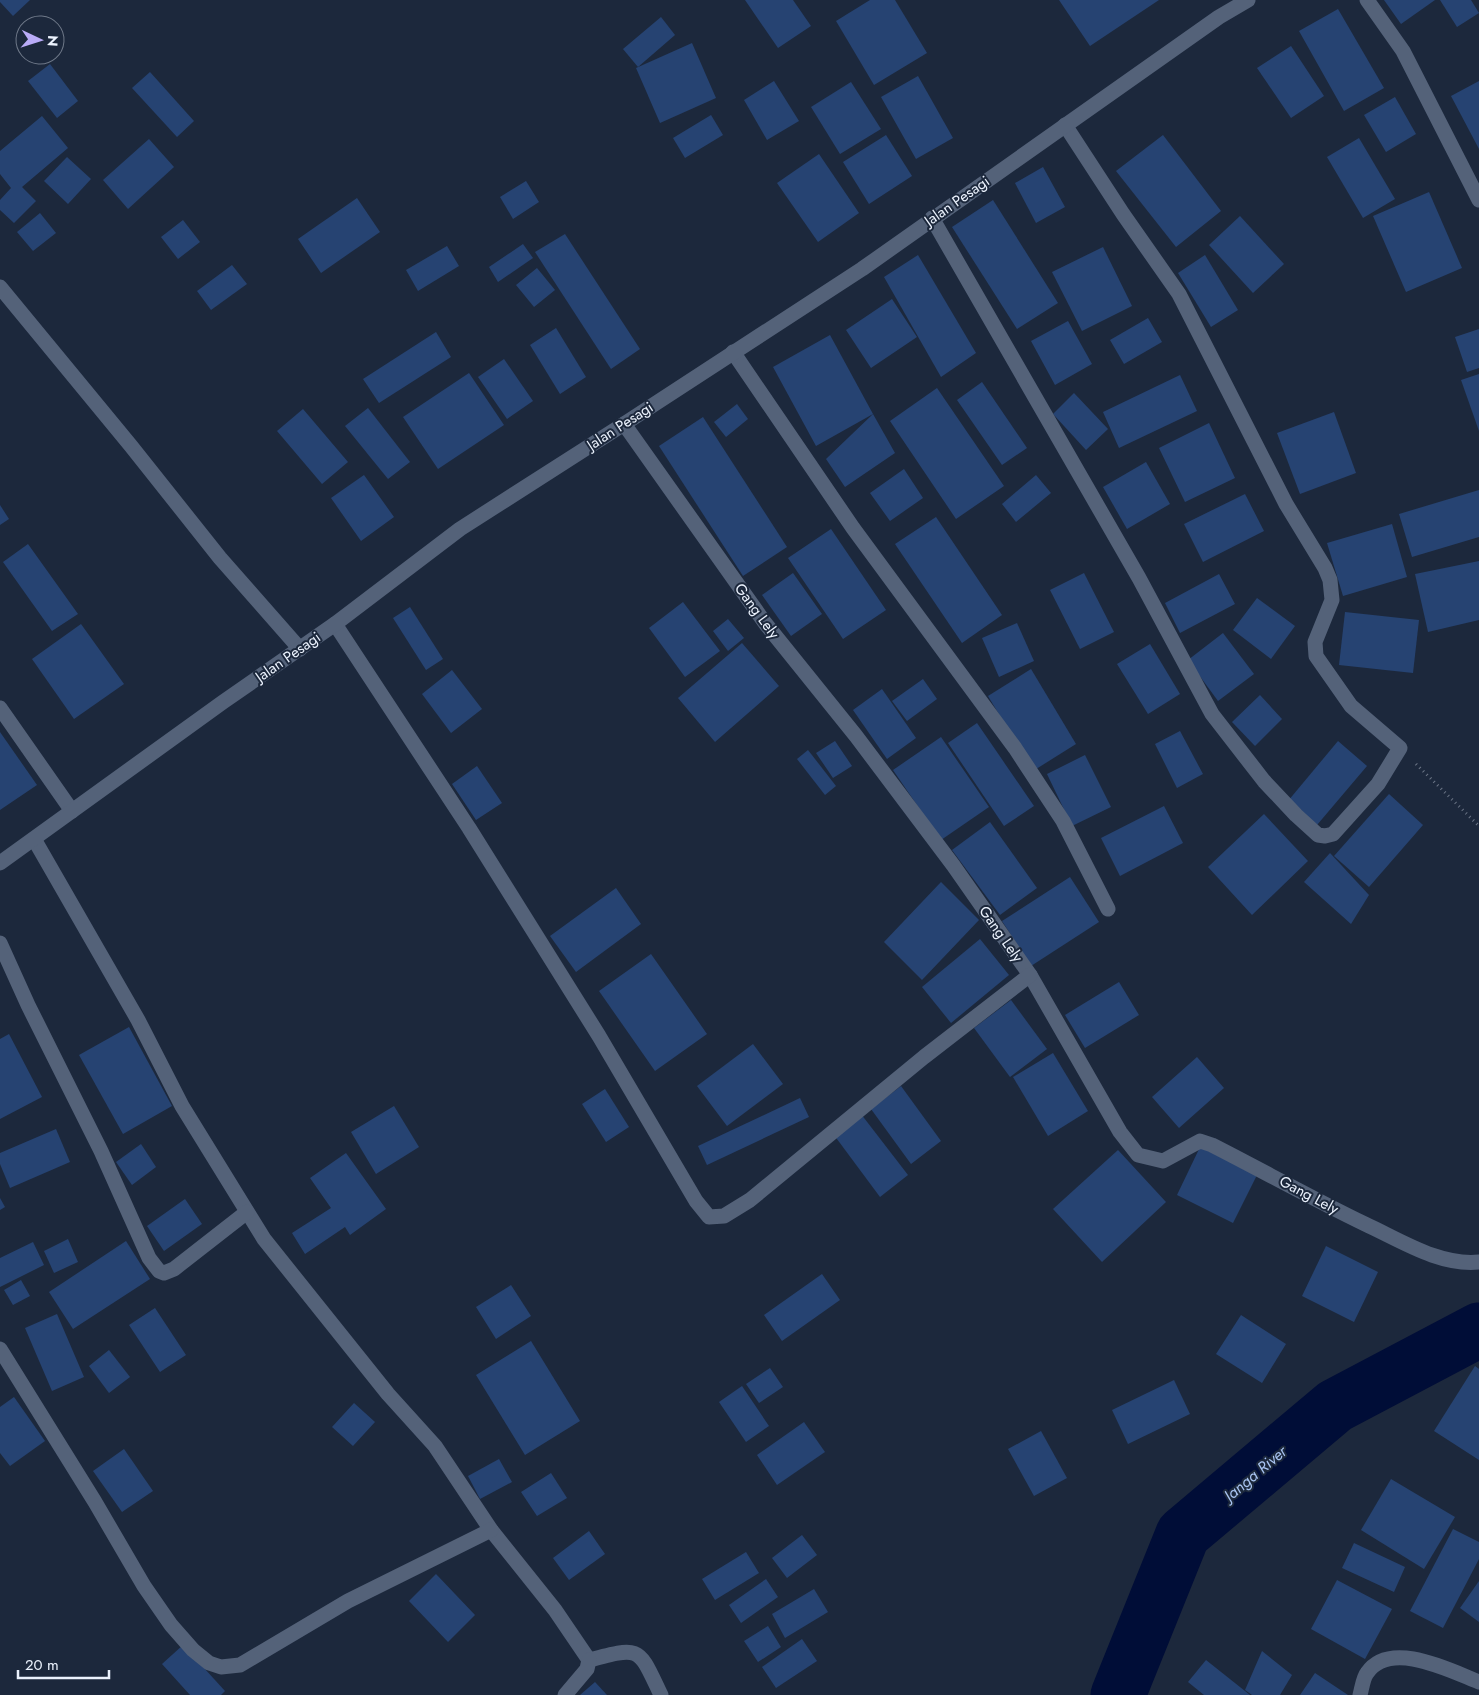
<svg xmlns="http://www.w3.org/2000/svg" width="1479" height="1695" font-family="Jost,sans-serif">
  <rect width="100%" height="100%" fill="#1c283c"/>
  <g fill="none" stroke-linecap="round" stroke-linejoin="round">
    <polyline stroke="#000d37" stroke-width="55" points="1118,1695 1183,1534 1335,1406 1479,1330"/>
  </g>
  <g fill="#264372">
    <polygon points="0,0 30,0 13,16 0,2"/>
    <polygon points="745,0 793,0 811,26 778,48"/>
    <polygon points="870,0 895,0 927,53 874,85 836,21"/>
    <polygon points="1059,0 1159,0 1090,46"/>
    <polygon points="1384,0 1435,0 1401,24"/>
    <polygon points="1440,0 1471,0 1479,13 1457,27"/>
    <polygon points="1338,9 1384,88 1344,111 1299,31"/>
    <polygon points="661,17 675,35 638,67 623,49"/>
    <polygon points="692,43 716,98 660,123 636,68"/>
    <polygon points="1291,46 1324,96 1291,118 1257,68"/>
    <polygon points="50,64 78,101 57,118 28,81"/>
    <polygon points="150,72 194,121 177,137 132,88"/>
    <polygon points="918,76 953,138 916,159 881,97"/>
    <polygon points="774,81 799,121 767,140 744,100"/>
    <polygon points="1479,81 1479,149 1451,96"/>
    <polygon points="851,82 881,129 840,154 811,107"/>
    <polygon points="1395,97 1416,134 1386,152 1364,115"/>
    <polygon points="711,115 723,135 685,158 673,138"/>
    <polygon points="42,116 68,148 22,187 36,201 14,223 0,210 0,200 11,188 0,174 0,151"/>
    <polygon points="886,135 912,176 869,204 843,162"/>
    <polygon points="1163,135 1221,211 1176,247 1116,171"/>
    <polygon points="1359,138 1395,199 1363,218 1327,157"/>
    <polygon points="149,139 174,167 128,209 103,180"/>
    <polygon points="819,154 859,213 818,242 777,183"/>
    <polygon points="67,157 91,179 68,204 44,181"/>
    <polygon points="1043,167 1065,207 1036,223 1015,183"/>
    <polygon points="526,181 539,202 513,219 500,197"/>
    <polygon points="1429,192 1462,268 1406,292 1373,216"/>
    <polygon points="357,198 380,232 321,273 298,239"/>
    <polygon points="993,200 1058,303 1017,329 952,227"/>
    <polygon points="40,213 56,233 33,251 17,232"/>
    <polygon points="1240,216 1284,264 1253,293 1209,245"/>
    <polygon points="183,220 200,242 178,259 161,237"/>
    <polygon points="565,234 640,349 611,369 535,252"/>
    <polygon points="523,244 533,258 498,282 489,267"/>
    <polygon points="447,246 459,266 418,291 406,270"/>
    <polygon points="1103,247 1132,306 1082,331 1052,272"/>
    <polygon points="918,255 976,353 941,377 884,277"/>
    <polygon points="1205,255 1238,310 1211,327 1178,273"/>
    <polygon points="232,265 247,284 211,310 197,291"/>
    <polygon points="537,268 555,290 534,307 516,285"/>
    <polygon points="892,299 917,337 871,368 846,330"/>
    <polygon points="1148,318 1162,342 1124,364 1110,340"/>
    <polygon points="1068,321 1092,364 1055,385 1031,341"/>
    <polygon points="556,328 586,377 560,394 530,345"/>
    <polygon points="1479,329 1479,368 1467,372 1455,337"/>
    <polygon points="436,332 451,357 379,403 363,379"/>
    <polygon points="830,335 873,414 816,446 773,367"/>
    <polygon points="504,359 533,401 507,419 478,377"/>
    <polygon points="469,373 504,425 438,469 403,417"/>
    <polygon points="1479,374 1479,431 1461,380"/>
    <polygon points="1180,375 1197,411 1119,448 1103,412"/>
    <polygon points="982,382 1027,448 1002,465 957,400"/>
    <polygon points="937,388 1004,486 956,519 890,421"/>
    <polygon points="1074,393 1108,429 1086,450 1053,414"/>
    <polygon points="737,404 748,419 726,437 714,422"/>
    <polygon points="368,408 410,462 388,479 345,426"/>
    <polygon points="303,409 348,462 322,484 277,431"/>
    <polygon points="1334,412 1356,473 1300,494 1277,433"/>
    <polygon points="873,414 895,453 845,487 826,459"/>
    <polygon points="703,417 787,547 743,576 659,446"/>
    <polygon points="1209,423 1235,478 1185,502 1159,448"/>
    <polygon points="1146,462 1170,504 1127,529 1103,487"/>
    <polygon points="904,469 923,498 890,521 870,493"/>
    <polygon points="364,475 394,517 361,541 331,498"/>
    <polygon points="1036,475 1051,493 1016,522 1002,504"/>
    <polygon points="1479,490 1479,537 1412,557 1399,514"/>
    <polygon points="1245,494 1264,531 1203,562 1184,524"/>
    <polygon points="0,505 9,519 0,525"/>
    <polygon points="936,517 1002,615 962,643 895,544"/>
    <polygon points="1392,524 1407,577 1343,596 1327,543"/>
    <polygon points="831,529 886,610 843,639 788,558"/>
    <polygon points="28,544 78,614 52,631 3,562"/>
    <polygon points="1479,561 1479,620 1428,632 1415,574"/>
    <polygon points="793,573 822,614 791,636 762,595"/>
    <polygon points="1084,573 1114,632 1080,649 1050,590"/>
    <polygon points="1219,574 1235,604 1180,633 1165,603"/>
    <polygon points="1257,598 1295,626 1271,659 1233,630"/>
    <polygon points="683,602 720,651 685,677 649,628"/>
    <polygon points="410,607 443,659 426,670 393,618"/>
    <polygon points="1345,612 1419,620 1413,673 1339,665"/>
    <polygon points="728,619 744,638 728,651 713,631"/>
    <polygon points="1017,623 1034,661 999,677 982,638"/>
    <polygon points="81,624 124,684 74,719 32,659"/>
    <polygon points="1223,633 1254,674 1218,701 1188,660"/>
    <polygon points="742,643 779,686 715,742 678,698"/>
    <polygon points="1150,644 1180,694 1148,714 1117,664"/>
    <polygon points="1031,669 1076,744 1033,771 988,696"/>
    <polygon points="452,670 482,709 451,733 422,694"/>
    <polygon points="923,679 937,699 907,721 892,701"/>
    <polygon points="882,689 916,738 887,759 853,710"/>
    <polygon points="1260,695 1282,719 1255,746 1232,722"/>
    <polygon points="977,723 1034,806 1004,826 948,743"/>
    <polygon points="1180,731 1203,774 1177,788 1155,744"/>
    <polygon points="0,732 37,785 0,810"/>
    <polygon points="941,737 989,807 941,840 893,770"/>
    <polygon points="835,741 852,766 833,778 816,753"/>
    <polygon points="1338,741 1367,766 1317,825 1288,801"/>
    <polygon points="808,750 836,786 825,795 797,759"/>
    <polygon points="1085,755 1111,807 1072,826 1047,774"/>
    <polygon points="477,766 502,803 476,820 452,784"/>
    <polygon points="1389,794 1423,825 1369,887 1334,856"/>
    <polygon points="1164,806 1183,843 1120,876 1101,838"/>
    <polygon points="1264,814 1308,861 1252,915 1208,867"/>
    <polygon points="990,822 1037,888 1000,915 952,850"/>
    <polygon points="1330,853 1369,895 1351,924 1304,882"/>
    <polygon points="1070,877 1099,922 1031,966 1002,921"/>
    <polygon points="941,882 979,920 922,980 884,942"/>
    <polygon points="616,888 641,924 576,972 550,936"/>
    <polygon points="980,939 1009,975 951,1023 922,987"/>
    <polygon points="651,954 707,1034 655,1071 599,991"/>
    <polygon points="1119,982 1139,1015 1085,1048 1065,1015"/>
    <polygon points="1011,1000 1047,1049 1010,1077 974,1028"/>
    <polygon points="129,1027 172,1106 123,1134 79,1055"/>
    <polygon points="9,1034 42,1097 0,1119 0,1039"/>
    <polygon points="753,1044 783,1084 727,1126 697,1086"/>
    <polygon points="1053,1053 1088,1111 1048,1136 1013,1077"/>
    <polygon points="1197,1057 1224,1088 1179,1128 1152,1097"/>
    <polygon points="901,1086 941,1141 911,1164 871,1109"/>
    <polygon points="605,1089 629,1127 606,1142 582,1104"/>
    <polygon points="800,1098 809,1117 707,1165 698,1146"/>
    <polygon points="394,1106 419,1147 376,1174 351,1132"/>
    <polygon points="861,1114 908,1175 880,1197 834,1135"/>
    <polygon points="56,1129 70,1162 10,1188 0,1164 0,1153"/>
    <polygon points="141,1144 156,1167 132,1185 116,1162"/>
    <polygon points="1201,1145 1258,1173 1233,1223 1177,1195"/>
    <polygon points="1118,1150 1166,1202 1102,1262 1053,1209"/>
    <polygon points="346,1153 386,1209 350,1235 345,1227 305,1254 292,1233 331,1208 310,1178"/>
    <polygon points="0,1198 5,1207 0,1210"/>
    <polygon points="185,1199 202,1224 164,1251 147,1226"/>
    <polygon points="68,1239 78,1262 54,1273 44,1251"/>
    <polygon points="126,1241 150,1279 73,1329 49,1292"/>
    <polygon points="33,1242 44,1265 0,1287 0,1258"/>
    <polygon points="1326,1246 1378,1272 1354,1322 1302,1296"/>
    <polygon points="822,1274 840,1300 782,1341 764,1315"/>
    <polygon points="21,1280 30,1296 13,1305 4,1290"/>
    <polygon points="511,1285 531,1316 496,1339 476,1307"/>
    <polygon points="155,1308 186,1355 160,1372 129,1325"/>
    <polygon points="57,1314 84,1377 52,1391 25,1328"/>
    <polygon points="1241,1315 1286,1344 1262,1383 1216,1354"/>
    <polygon points="531,1341 580,1421 525,1455 476,1375"/>
    <polygon points="109,1350 130,1377 109,1393 89,1366"/>
    <polygon points="1475,1366 1479,1369 1479,1460 1434,1431"/>
    <polygon points="770,1368 783,1387 759,1403 746,1384"/>
    <polygon points="1174,1380 1190,1414 1128,1444 1112,1410"/>
    <polygon points="742,1386 769,1426 746,1442 719,1402"/>
    <polygon points="14,1397 45,1441 10,1466 0,1453 0,1407"/>
    <polygon points="354,1403 375,1422 353,1446 332,1427"/>
    <polygon points="804,1422 825,1452 777,1485 757,1455"/>
    <polygon points="1041,1431 1067,1478 1034,1496 1008,1449"/>
    <polygon points="124,1449 153,1491 122,1512 93,1471"/>
    <polygon points="499,1459 512,1482 480,1499 468,1476"/>
    <polygon points="551,1473 567,1498 537,1516 521,1492"/>
    <polygon points="1391,1479 1455,1517 1424,1569 1361,1530"/>
    <polygon points="1453,1529 1479,1542 1479,1559 1443,1628 1410,1611"/>
    <polygon points="589,1531 605,1554 569,1580 553,1558"/>
    <polygon points="802,1535 817,1555 787,1578 772,1558"/>
    <polygon points="1354,1543 1405,1567 1394,1592 1342,1568"/>
    <polygon points="746,1552 759,1573 715,1600 702,1579"/>
    <polygon points="436,1574 475,1615 448,1642 409,1601"/>
    <polygon points="766,1579 778,1597 741,1623 729,1605"/>
    <polygon points="1337,1580 1392,1609 1365,1659 1311,1629"/>
    <polygon points="1479,1581 1479,1622 1460,1608"/>
    <polygon points="814,1589 828,1612 785,1638 772,1614"/>
    <polygon points="768,1626 781,1647 758,1662 744,1641"/>
    <polygon points="802,1639 817,1661 776,1688 762,1667"/>
    <polygon points="183,1645 225,1691 221,1695 190,1695 162,1664"/>
    <polygon points="1262,1651 1292,1675 1280,1695 1252,1695 1245,1690"/>
    <polygon points="1206,1660 1250,1695 1204,1695 1188,1682"/>
    <polygon points="1315,1673 1348,1695 1300,1695"/>
    <polygon points="595,1682 607,1695 580,1695"/>
  </g>
  <g fill="none" stroke-linecap="round" stroke-linejoin="round">
    <polyline stroke="#6b7586" stroke-width="3" stroke-dasharray="1 4" stroke-linecap="butt" points="1416,764 1479,826"/>
    <g stroke="#546279" stroke-width="15">
      <polyline points="1367,0 1403,51 1479,200"/>
      <polyline points="932,218 1139,578 1212,714 1264,781 1296,815 1318,835 1325,836 1333,834 1378,784 1400,748 1351,706 1316,656 1315,642 1332,600 1330,580 1325,568 1286,504 1179,294 1123,214 1065,125"/>
      <polyline points="0,287 131,446 220,558 300,649"/>
      <polyline points="733,352 853,528 1015,748 1063,821 1108,909"/>
      <path d="M624,424L765,623L856,736L953,865L1030,975L1120,1132L1138,1155L1163,1161L1200,1141L1212,1145C1263,1171 1313,1199 1365,1224C1400,1240 1439,1266 1479,1262"/>
      <polyline points="335,624 469,828 599,1036 696,1201 709,1217 724,1216 750,1200 924,1057 1030,975"/>
      <polyline points="0,708 72,811"/>
      <path d="M34,839L138,1020L182,1106L264,1239L388,1394L435,1446L491,1530L555,1610L589,1660C642,1646 638,1647 661,1695"/>
      <polyline points="0,943 28,1005 101,1151 149,1258 159,1271 164,1273 174,1269 247,1212"/>
      <polyline points="0,1349 95,1502 144,1586 171,1625 193,1650 209,1663 221,1667 240,1665 348,1601 491,1530"/>
      <polyline points="565,1695 587,1669 589,1660"/>
      <path d="M1360,1695C1362,1688 1363,1678 1367,1673C1390,1639 1451,1671 1479,1682"/>
    </g>
    <polyline stroke="#546279" stroke-width="15" points="0,863 223,702 335,624 460,529 624,424 862,269 1219,17 1248,0"/>
  </g>
  <g text-anchor="middle" stroke-width="4" stroke-linejoin="round" paint-order="stroke">
    <g font-size="15" fill="#ebf2fd" stroke="#1c283c">
      <text transform="translate(957 201) rotate(-35)" y="5">Jalan Pesagi</text>
      <text transform="translate(620 426) rotate(-33)" y="5">Jalan Pesagi</text>
      <text transform="translate(757 611) rotate(54)" y="5">Gang Lely</text>
      <text transform="translate(288 657) rotate(-35)" y="5">Jalan Pesagi</text>
      <text transform="translate(1001 934) rotate(55)" y="5">Gang Lely</text>
      <text transform="translate(1309 1195) rotate(28)" y="5">Gang Lely</text>
    </g>
    <g font-size="16" font-style="italic" fill="#a9c4f1" stroke="#1c283c">
      <text transform="translate(1255 1473) rotate(-40)" y="6">Janga River</text>
    </g>
  </g>
  <g transform="translate(40 40) rotate(94)"><circle r="24" fill="#1c283c" stroke="#6f7989"/>
  <path d="M0-4L9 19L0 12L-9 19Z" fill="#b9abf7"/>
  <text y="-8" font-size="14" font-weight="bold" text-anchor="middle" fill="#ebf2fd">N</text>
  </g>
  <path d="M18 1670v8h91v-8" fill="none" stroke="#ebf2fd" stroke-width="2.5"/>
  <text x="25" y="1670" font-size="15" fill="#ebf2fd" stroke="#1c283c" stroke-width="4" paint-order="stroke">20 m</text>
</svg>
